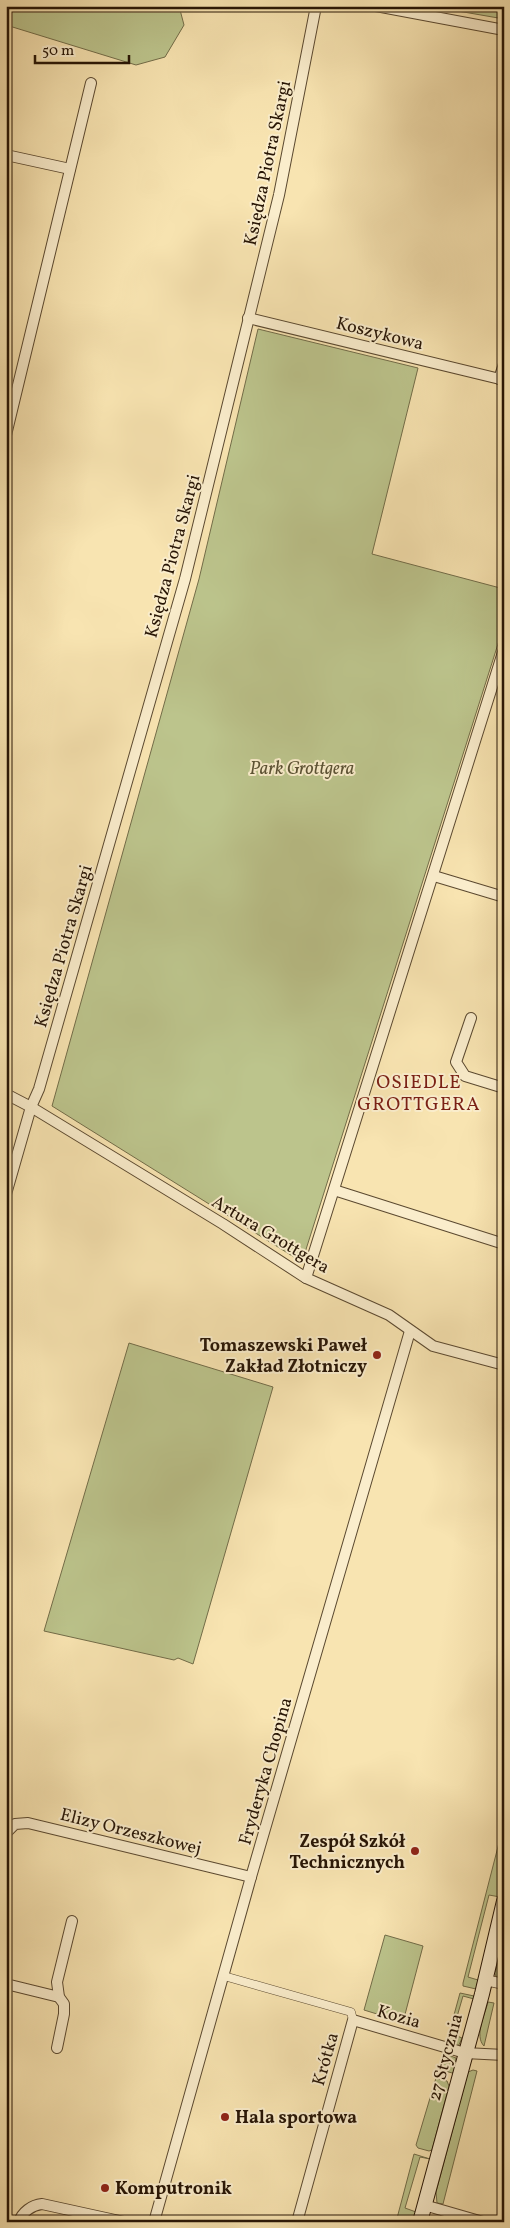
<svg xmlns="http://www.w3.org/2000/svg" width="510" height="2228" font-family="Vollkorn,serif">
  <rect width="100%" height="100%" fill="#f8e4b1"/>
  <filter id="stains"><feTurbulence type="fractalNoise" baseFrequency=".004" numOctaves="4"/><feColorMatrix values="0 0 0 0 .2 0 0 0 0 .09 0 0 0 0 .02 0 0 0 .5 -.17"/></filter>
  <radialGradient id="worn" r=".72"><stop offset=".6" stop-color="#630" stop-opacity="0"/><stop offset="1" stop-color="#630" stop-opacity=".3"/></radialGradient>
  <g fill="#bcc48c" stroke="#726c48">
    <polygon points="6,6 179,6 184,25 165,57 136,65 6,25"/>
    <polygon points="429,6 504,6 504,19"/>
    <polygon points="258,329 418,368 372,554 504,589 504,625 302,1262 52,1106 199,579"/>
    <polygon points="129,1343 273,1387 193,1664 178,1658 174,1660 44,1631"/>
    <polygon points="502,1831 504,1831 504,1878 500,1897 489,1895 468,1977 478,1980 476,1989 463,1986 463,1983"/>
    <polygon points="385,1935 423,1946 403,2022 364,2010"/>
    <polygon points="504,1960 501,1979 496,1977 495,1973 498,1962"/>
    <polygon points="460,1993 474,1996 474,1999 463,1996 452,2034 462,2038 458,2047 446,2044"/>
    <path d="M488,2002L494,2003L484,2046C474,2036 485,2014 488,2002Z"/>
    <polygon points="443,2053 456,2058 455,2071 452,2073 439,2069"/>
    <polygon points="473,2070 477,2071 443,2204 437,2203 436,2192 468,2072"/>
    <polygon points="436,2078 447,2081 449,2086 432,2150 429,2151 418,2148 416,2145"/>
    <polygon points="414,2154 430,2159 420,2157 405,2208 416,2212 413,2222 396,2222"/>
  </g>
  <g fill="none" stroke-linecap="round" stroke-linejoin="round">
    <defs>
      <g id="pedestrian">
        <polyline points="224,1976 351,2012 353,2020"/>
        <polyline points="6,2179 7,2179"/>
      </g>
      <g id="minor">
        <polyline points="376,6 504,30"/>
        <polyline points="6,155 70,169"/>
        <polyline points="248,318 504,380"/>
        <polyline points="499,379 504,364"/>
        <polyline points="6,435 91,83"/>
        <polyline points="434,876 504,897"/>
        <polyline points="471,1018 456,1062 465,1076 504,1088"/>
        <polyline points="6,1094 31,1107 223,1224 306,1278 389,1315 433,1346 504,1365"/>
        <polyline points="334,1190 504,1244"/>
        <polyline points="6,1194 31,1107 39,1089 185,579 279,195 316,6"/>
        <polyline points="306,1278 504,649"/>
        <polyline points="6,1833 15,1824 28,1823 251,1877"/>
        <polyline points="485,1980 504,1984"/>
        <polyline points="6,1984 59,1997"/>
        <polyline points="57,2048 64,2014 64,2004 59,1997 57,1982 72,1921"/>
        <polyline points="424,2205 483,2222"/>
        <path d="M19,2222C22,2212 32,2205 42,2204L124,2222"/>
        <polyline points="154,2222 251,1877 410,1331"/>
        <polyline points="297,2222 353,2020 465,2053 504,2055"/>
      </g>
      <polyline id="secondary" points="420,2222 482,1994 504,1901"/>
    </defs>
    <use href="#pedestrian" stroke="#5b4930" stroke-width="9"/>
    <use href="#minor" stroke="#5b4930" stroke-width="12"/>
    <use href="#secondary" stroke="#271505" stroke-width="16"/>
    <use href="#pedestrian" stroke="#faedcc" stroke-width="8"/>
    <use href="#minor" stroke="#faedcc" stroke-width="10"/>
    <use href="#secondary" stroke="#faedcc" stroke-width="14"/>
  </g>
  <g fill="#8f2418" stroke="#faedcc" stroke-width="2">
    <circle cx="377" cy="1355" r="5"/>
    <circle cx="415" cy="1851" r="5"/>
    <circle cx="225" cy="2117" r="5"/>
    <circle cx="105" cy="2188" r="5"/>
  </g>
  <g text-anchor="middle" stroke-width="4" stroke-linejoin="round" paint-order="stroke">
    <g font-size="18" fill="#271505" stroke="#faedcc">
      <text transform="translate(267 163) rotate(-78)" y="6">Księdza Piotra Skargi</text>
      <text transform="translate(380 333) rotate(14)" y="6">Koszykowa</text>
      <text transform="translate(172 556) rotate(-75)" y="6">Księdza Piotra Skargi</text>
      <text transform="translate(63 946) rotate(-74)" y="6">Księdza Piotra Skargi</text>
      <text transform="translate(271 1234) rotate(31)" y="6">Artura Grottgera</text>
      <text transform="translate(265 1771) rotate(-74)" y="6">Fryderyka Chopina</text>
      <text transform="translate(131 1831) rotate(14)" y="6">Elizy Orzeszkowej</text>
      <text transform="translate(399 2016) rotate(16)" y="6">Kozia</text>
      <text transform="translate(445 2057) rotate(-75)" y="6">27 Stycznia</text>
      <text transform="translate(325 2059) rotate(-74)" y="6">Krótka</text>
    </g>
    <g font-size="18" font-style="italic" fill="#5b5234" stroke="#faedcc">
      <text x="302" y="774">Park Grottgera</text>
    </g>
    <g font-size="18" font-weight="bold" fill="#271505" stroke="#faedcc" text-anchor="end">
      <text x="367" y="1351">Tomaszewski Paweł<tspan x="367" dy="21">Zakład Złotniczy</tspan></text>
      <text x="405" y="1847">Zespół Szkół<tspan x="405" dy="21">Technicznych</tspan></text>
      <text x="235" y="2123" text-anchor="start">Hala sportowa</text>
      <text x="115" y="2194" text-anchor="start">Komputronik</text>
    </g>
    <g font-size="19" letter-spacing="1" fill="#7a1f14" stroke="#faedcc">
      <text x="419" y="1088">OSIEDLE<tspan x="419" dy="22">GROTTGERA</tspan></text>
    </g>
  </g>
  <rect width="510" height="2228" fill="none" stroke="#f8e4b1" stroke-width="25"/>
  <rect x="8" y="8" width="495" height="2213" fill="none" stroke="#271505" stroke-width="2.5"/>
  <rect x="12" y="12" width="485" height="2203" fill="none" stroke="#271505"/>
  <path d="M35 55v8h94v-8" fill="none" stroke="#271505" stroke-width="2.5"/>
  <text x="42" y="55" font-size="15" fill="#271505" stroke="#faedcc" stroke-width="4" paint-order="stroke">50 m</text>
  <rect width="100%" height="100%" filter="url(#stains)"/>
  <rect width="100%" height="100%" fill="url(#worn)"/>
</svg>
